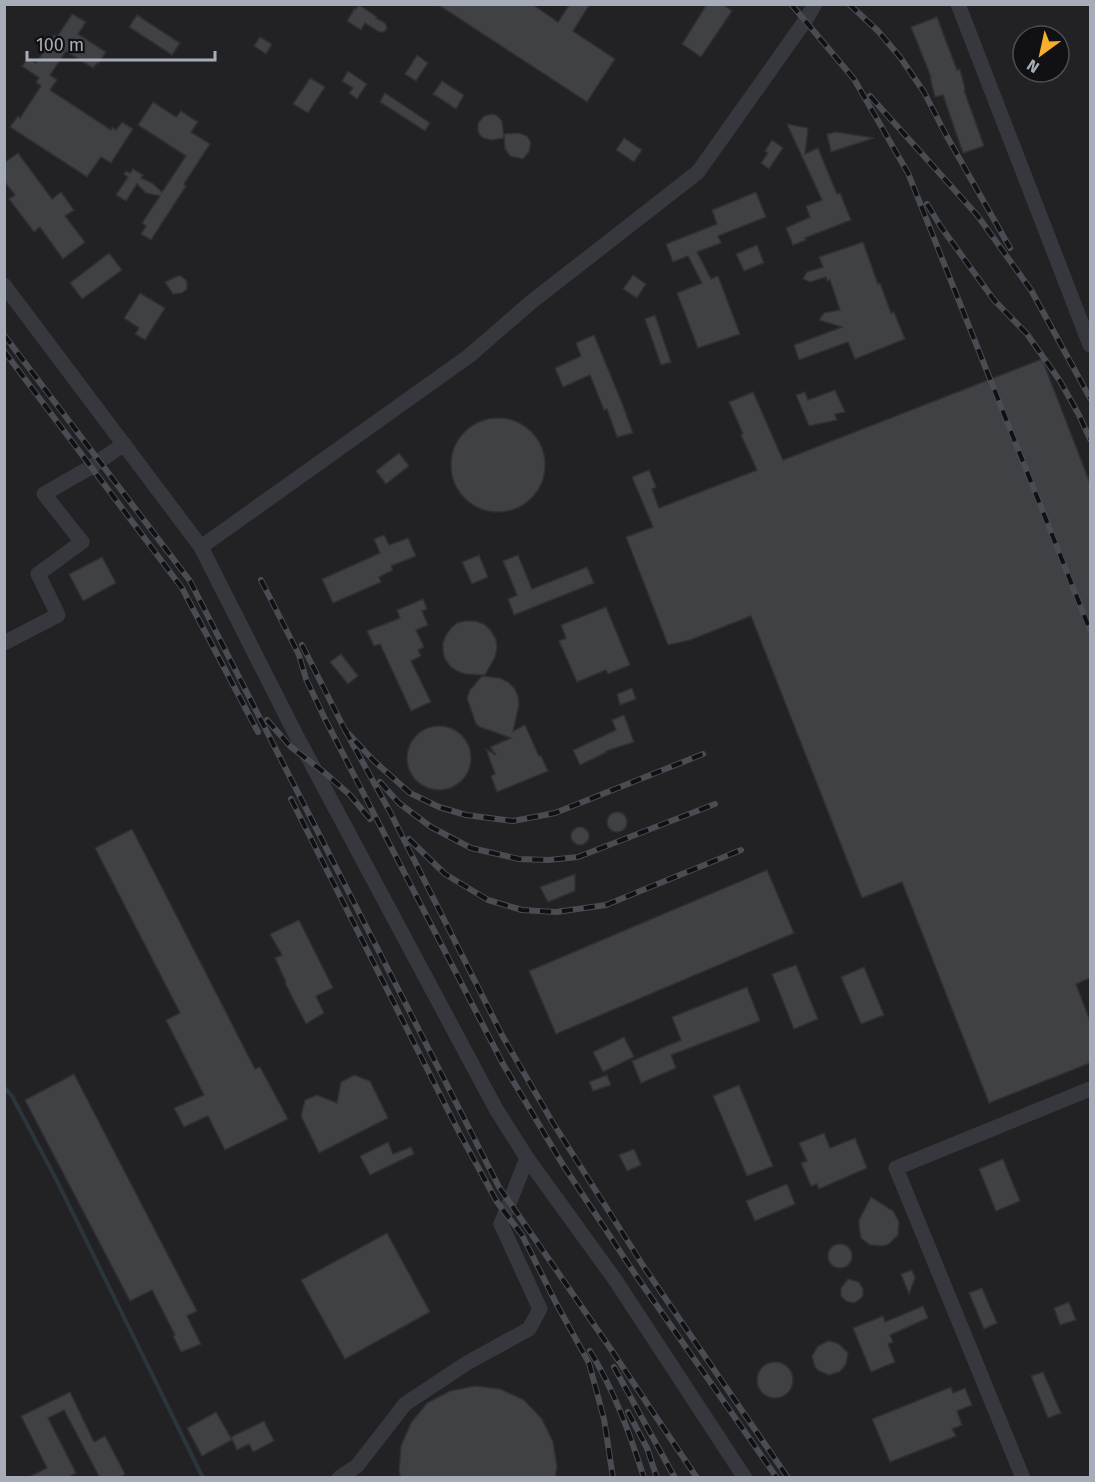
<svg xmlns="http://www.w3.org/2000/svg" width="1095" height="1482" font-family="'Fira Sans',sans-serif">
  <rect width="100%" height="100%" fill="#161618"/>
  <path fill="#222225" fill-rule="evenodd" d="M5,5H1090V1477H5ZM1023,36H1059V72H1023Z"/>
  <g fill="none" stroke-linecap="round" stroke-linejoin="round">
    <polyline stroke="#2b353c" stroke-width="4" points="4,1087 12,1096 57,1181 203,1478"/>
  </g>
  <g fill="#404145" stroke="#303034" stroke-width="1.5">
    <polygon points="437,4 532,4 558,22 570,4 590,4 573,31 615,59 587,102"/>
    <polygon points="707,4 722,4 732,11 701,57 682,44"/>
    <polygon points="359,5 377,17 376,18 385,23 387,28 386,30 383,32 379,32 365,23 361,30 347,21 355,8 356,9"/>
    <polygon points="72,14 86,22 78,34 106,52 98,64 97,63 93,68 66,51 50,75 57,80 50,90 111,130 112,127 116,130 122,122 133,129 111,163 101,157 87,177 10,127 18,116 20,118 41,86 36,82 39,78 22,66 28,58 36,63 54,35 57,37"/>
    <polygon points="137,15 180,43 172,55 129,27"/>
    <polygon points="937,17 957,70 960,69 965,89 964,90 984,146 963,153 943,95 935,97 930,77 931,77 911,27"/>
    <polygon points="260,37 272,44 266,54 254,46"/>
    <polygon points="417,55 428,63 416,81 405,74"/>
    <polygon points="348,71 367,84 357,99 349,93 353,88 342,81"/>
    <polygon points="310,78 325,87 308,113 293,104"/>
    <polygon points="442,81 464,95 456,109 433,94"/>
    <polygon points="385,93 430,123 425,131 380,102"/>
    <polygon points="153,102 176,117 181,111 198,122 191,132 210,144 184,184 186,186 151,240 141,234 146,226 142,223 160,196 146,193 137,184 126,201 116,195 128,177 124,174 126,171 130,173 133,169 143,175 141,178 152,183 162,192 186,156 138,125"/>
    <polygon points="492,114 496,115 502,121 504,138 491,140 483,138 480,135 478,131 478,123 484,116"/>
    <polygon points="787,124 808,128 805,154 818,148 837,194 840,193 851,220 805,238 806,240 793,245 786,228 810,217 806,206 822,200"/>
    <polygon points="836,132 874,138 831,152 827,134"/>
    <polygon points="519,133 527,136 531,143 529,152 523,159 510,156 505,149 504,134"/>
    <polygon points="624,138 642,150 634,162 616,150"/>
    <polygon points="772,140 783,148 769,169 761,163 768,153 765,151"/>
    <polygon points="18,153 52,199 61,192 74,210 65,216 85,242 63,259 40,227 34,232 9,199 15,195 4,181 4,163"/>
    <polygon points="756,192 766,217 718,236 721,243 697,252 711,279 718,276 740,334 698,348 677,293 702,283 688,256 673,262 666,244 717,224 712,210"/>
    <polygon points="863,242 878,284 880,283 891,313 894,312 905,339 855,359 848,342 799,360 794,345 842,327 819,320 824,313 840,310 830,280 827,281 826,277 810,282 803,279 807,272 823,267 819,257"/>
    <polygon points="757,245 764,263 744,271 736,254"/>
    <polygon points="109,253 122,270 82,299 70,283"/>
    <polygon points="633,275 646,284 637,298 623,289"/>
    <polygon points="178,276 181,276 186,280 187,283 187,289 182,293 173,294 165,282"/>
    <polygon points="140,293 165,308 145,340 135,334 139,328 124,318"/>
    <polygon points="655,315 671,362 661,365 645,319"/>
    <polygon points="594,335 622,403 633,433 617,437 607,409 604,410 590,375 563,387 555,368 581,356 576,343"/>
    <polygon points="1042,359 1090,483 1090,978 1076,984 1090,1021 1090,1063 989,1103 902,882 862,898 751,616 690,640 668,645 626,537 653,527 632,477 649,470 656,487 652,489 659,508 757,470 741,435 743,434 729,402 753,392 783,460"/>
    <polygon points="835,390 845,412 835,414 837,420 809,426 796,395 805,392 808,400"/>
    <circle cx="498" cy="465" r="47"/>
    <polygon points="399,453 409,466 386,484 376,471"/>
    <polygon points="384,535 389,545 408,538 416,556 391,566 393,570 379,577 381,582 333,603 322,579 380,553 374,539"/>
    <polygon points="479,555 488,577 472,584 462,562"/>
    <polygon points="518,555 532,589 587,567 594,583 514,615 508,599 517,595 503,561"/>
    <polygon points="102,557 116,583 83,601 69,574"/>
    <polygon points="423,599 427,609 422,611 428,625 416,630 424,647 418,650 421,656 411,661 431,702 411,711 380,644 374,646 367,631 400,618 397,610"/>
    <polygon points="606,607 630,665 608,674 606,670 577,682 559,641 566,638 561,625"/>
    <polygon points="466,621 475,621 484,624 491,631 496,639 497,648 495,657 485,675 465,674 457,671 450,666 445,659 443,651 443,643 446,635 451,628 457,623"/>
    <polygon points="341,654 358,676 348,684 330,662"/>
    <polygon points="482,676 500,678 508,682 514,688 518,696 519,705 513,731 525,725 539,756 541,756 548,771 497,792 491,776 495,774 486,749 496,755 490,747 511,738 480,727 476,724 467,698 470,690"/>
    <polygon points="632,688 636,699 620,705 617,694"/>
    <polygon points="624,715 634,742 606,751 607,752 580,765 573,750 616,730 612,720"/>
    <circle cx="439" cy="758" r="32"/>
    <circle cx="617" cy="822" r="10"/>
    <circle cx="580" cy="836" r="9"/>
    <polygon points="132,829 255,1069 260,1067 288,1119 225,1150 208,1116 184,1127 174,1108 204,1095 166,1020 180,1013 95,848"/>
    <polygon points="767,870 794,933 556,1034 529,971"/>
    <polygon points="575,874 575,891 548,902 540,887"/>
    <polygon points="299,920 333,988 316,996 324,1013 306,1024 285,983 286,982 275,958 282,955 270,934"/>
    <polygon points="796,965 818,1019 794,1029 772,974"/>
    <polygon points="864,967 884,1015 861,1024 841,977"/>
    <polygon points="747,987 760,1021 671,1055 676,1068 641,1083 632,1061 681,1040 672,1017"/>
    <polygon points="624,1037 634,1057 603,1072 593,1052"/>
    <polygon points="74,1074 197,1311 187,1316 201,1344 181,1352 173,1336 175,1335 152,1290 130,1301 25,1100"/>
    <polygon points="354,1075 370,1081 388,1118 319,1153 301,1116 305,1100 317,1095 337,1103 341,1082"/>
    <polygon points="607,1075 611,1085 593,1091 589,1082"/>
    <polygon points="739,1085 773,1166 747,1176 713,1096"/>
    <polygon points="824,1133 830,1148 855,1138 867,1168 819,1189 817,1184 811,1186 801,1163 807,1161 799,1143"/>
    <polygon points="388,1142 393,1154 411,1147 414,1154 370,1175 360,1156"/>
    <polygon points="634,1149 641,1165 627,1171 619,1155"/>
    <polygon points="1003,1159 1020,1201 996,1211 979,1169"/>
    <polygon points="787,1184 795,1204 755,1221 746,1201"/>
    <polygon points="871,1197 893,1211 899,1222 898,1235 889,1244 883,1246 870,1245 861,1238 859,1227 859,1220"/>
    <polygon points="387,1233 430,1312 345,1359 301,1280"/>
    <circle cx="840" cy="1256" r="12"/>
    <polygon points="912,1270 915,1278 909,1294 901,1274"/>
    <polygon points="848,1279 859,1282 863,1289 863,1296 860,1299 854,1303 846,1301 841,1296 841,1288"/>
    <polygon points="982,1288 997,1323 984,1329 969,1293"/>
    <polygon points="1069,1302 1076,1320 1060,1325 1054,1308"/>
    <polygon points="923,1306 928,1318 890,1335 893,1342 888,1344 895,1362 871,1372 853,1328 883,1316 885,1322"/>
    <polygon points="828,1341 834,1342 839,1344 848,1353 846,1364 843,1368 839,1372 829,1375 819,1371 815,1367 812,1356 818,1346"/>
    <circle cx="775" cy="1380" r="18"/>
    <polygon points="1043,1372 1061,1413 1048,1418 1031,1376"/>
    <polygon points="475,1386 500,1389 524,1400 542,1419 553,1442 557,1467 555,1478 401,1478 399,1472 401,1446 411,1423 427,1403 450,1391"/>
    <polygon points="951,1387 953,1393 965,1388 972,1405 957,1411 962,1425 952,1429 956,1436 890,1462 872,1419"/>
    <polygon points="70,1392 94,1442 105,1436 125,1474 119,1478 100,1478 64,1410 48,1418 76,1473 67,1478 27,1478 47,1468 21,1416"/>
    <polygon points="216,1412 232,1440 202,1456 187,1428"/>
    <polygon points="264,1421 274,1441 253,1452 249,1444 237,1450 231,1437"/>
  </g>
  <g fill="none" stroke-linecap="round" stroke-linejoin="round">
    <g stroke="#37383d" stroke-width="15">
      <polyline points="958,4 1090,345"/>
      <polyline points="4,285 201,547 295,733 496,1109 527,1158 616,1281 745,1478"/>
      <polyline points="201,547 469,356 530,303 698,172 805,21 815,4"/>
      <polyline points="4,643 58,615 38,574 82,542 44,494 91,467 124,444"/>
      <polyline points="339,1478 357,1466 405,1404 467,1363 529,1329 540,1309 501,1224 527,1158"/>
      <polyline points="1023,1478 896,1168 1090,1089"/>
    </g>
    <defs>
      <g id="rail">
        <polyline points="791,4 854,79 908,173 1090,630"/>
        <polyline points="849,4 878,31 900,57 924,92 945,133 1010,248"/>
        <polyline points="870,96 977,215 1031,290 1090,398"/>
        <polyline points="927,204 941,227 994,300 1027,334 1060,381 1079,415 1090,439"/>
        <polyline points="4,335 190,581 499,1187 608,1345 697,1478"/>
        <polyline points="4,351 182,588 258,732"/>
        <polyline points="261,580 299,655 306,679 325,719 503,1064 563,1165 637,1277 777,1478"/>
        <polyline points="302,645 345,730 374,761 410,793 439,807 466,815 513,821 555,813 703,754"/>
        <polyline points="267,720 291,747 325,773 350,795 370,819"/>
        <polyline points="345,730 390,812 503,1037 553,1123 644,1267 788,1478"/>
        <polyline points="380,782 399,803 431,827 471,848 519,859 548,860 578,857 715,804"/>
        <polyline points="291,799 460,1134 497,1202 522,1235 556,1303 589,1363 604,1419 613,1478"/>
        <polyline points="409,839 445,874 488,900 522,910 556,912 606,905 741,850"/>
        <path d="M590,1351C614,1390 630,1434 644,1478"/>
        <polyline points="614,1367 675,1478"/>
        <polyline points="628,1412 647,1448 657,1478"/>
      </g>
    </defs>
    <use href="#rail" stroke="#494c52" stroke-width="6"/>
    <use href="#rail" stroke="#111113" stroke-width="4" stroke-dasharray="11" stroke-linecap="butt"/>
  </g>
  <rect width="1095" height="1482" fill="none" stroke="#a7adb8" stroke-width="12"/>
  <g transform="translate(1041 54) rotate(213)"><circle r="28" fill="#111113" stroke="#4d4f55" stroke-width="1.5"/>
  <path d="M0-4.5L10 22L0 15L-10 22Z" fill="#f8ae2d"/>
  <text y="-9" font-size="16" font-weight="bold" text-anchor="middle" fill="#a7adb8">N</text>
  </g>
  <path d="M27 51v9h188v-9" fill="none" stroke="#a7adb8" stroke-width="3"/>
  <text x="36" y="51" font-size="18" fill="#a7adb8" stroke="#111113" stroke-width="4.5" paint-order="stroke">100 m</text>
</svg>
